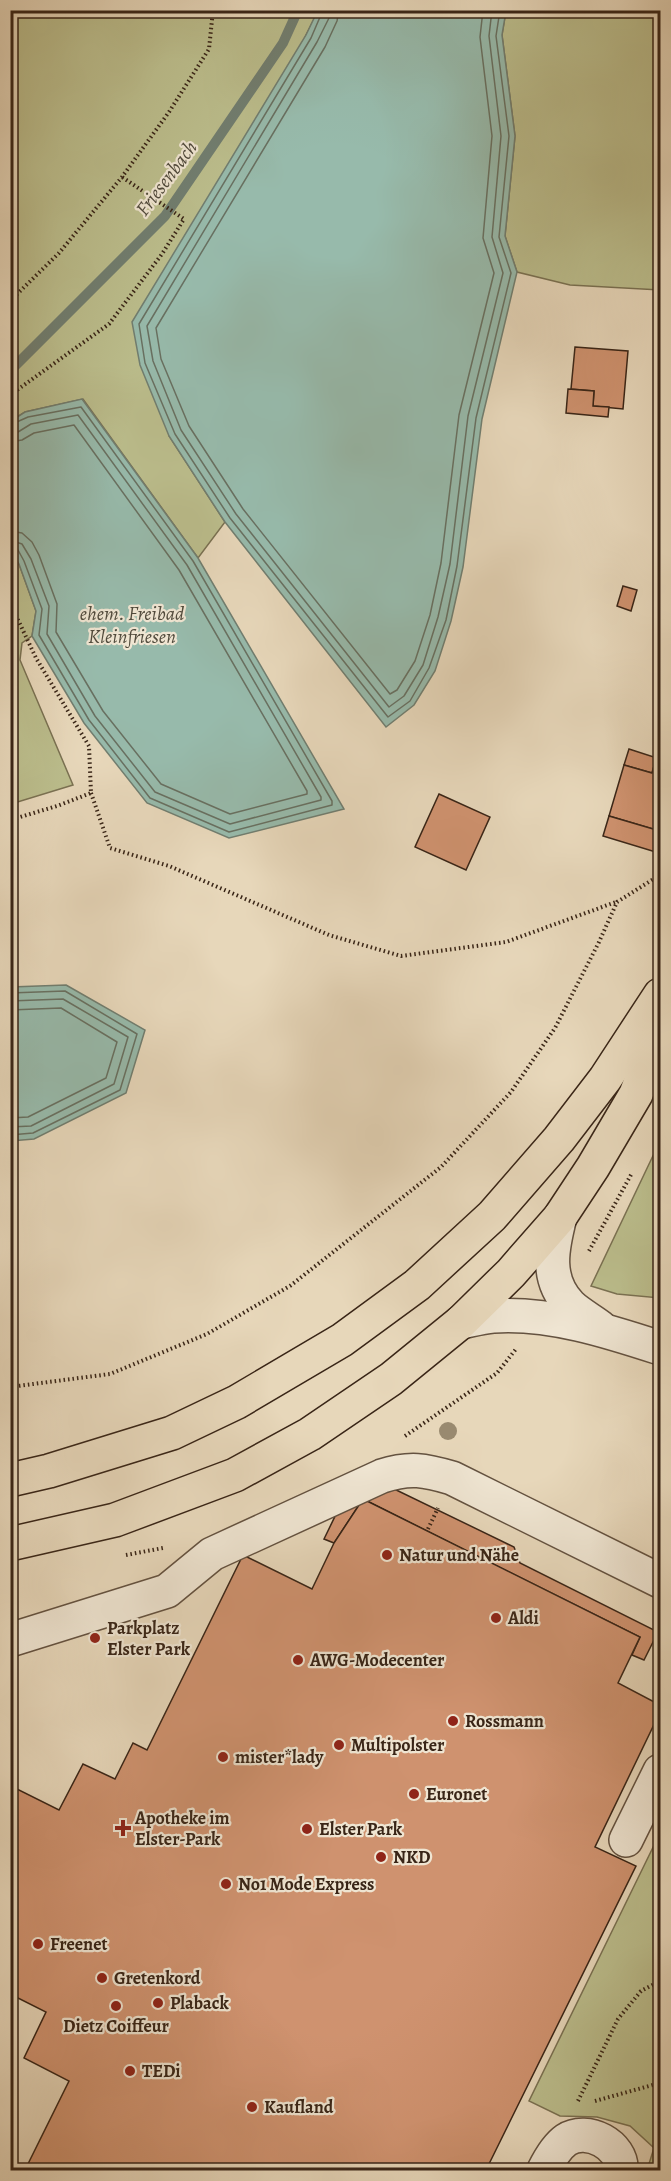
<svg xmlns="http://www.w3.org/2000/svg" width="671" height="2181" font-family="Alegreya,serif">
  <rect width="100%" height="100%" fill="#e7d7ba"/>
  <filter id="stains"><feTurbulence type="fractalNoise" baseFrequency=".00333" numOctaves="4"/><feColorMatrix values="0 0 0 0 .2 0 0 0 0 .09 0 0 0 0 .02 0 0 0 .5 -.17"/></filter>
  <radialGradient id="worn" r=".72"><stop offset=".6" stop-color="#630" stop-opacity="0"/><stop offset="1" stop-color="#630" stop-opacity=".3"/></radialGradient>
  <g fill="#bbbd8c" stroke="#7a7152" stroke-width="1.5">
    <polygon points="11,11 318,11 306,35 169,436 225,522 198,558 83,399 25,412 11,421"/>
    <polygon points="506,11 660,11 660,290 570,285 517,272 505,236 515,136 502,35"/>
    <polygon points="10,549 19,564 36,611 32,636 22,643 20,660 73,785 11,804"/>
    <polygon points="660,1141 660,1298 617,1294 591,1286"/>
    <polygon points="660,1833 660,2170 647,2170 654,2148 630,2126 597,2117 560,2116 529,2101"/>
  </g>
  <g fill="#97baab" stroke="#717e70" stroke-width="1.5">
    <polygon points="318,10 506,11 502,35 515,136 505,236 517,272 482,419 463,567 451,621 435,671 414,705 386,727 225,522 169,436 140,365 132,322 306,35"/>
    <polygon points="82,399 198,558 344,809 229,838 147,803 84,723 32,636 36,611 19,564 10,549 11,421 25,412"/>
    <polygon points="66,985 145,1030 126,1093 34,1139 11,1141 11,987"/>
  </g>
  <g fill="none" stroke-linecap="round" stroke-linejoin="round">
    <g stroke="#687061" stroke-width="1.5">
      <polyline points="323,10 311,38 139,324 145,363 175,434 230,518 388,717 410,701 429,668 446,620 457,566 476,418 511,273 499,237 509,136 496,36 500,10"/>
      <polyline points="330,10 329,18 317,42 147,326 153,361 181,430 236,514 389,707 404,696 423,665 438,617 450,564 468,416 503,273 492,237 501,136 489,36 492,10"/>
      <polyline points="339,10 337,21 325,47 156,328 161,359 189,426 243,509 390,694 397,690 415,661 430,615 441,563 459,415 494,273 483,238 492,136 480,37 483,10"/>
      <polyline points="10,425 28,417 81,407 193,561 332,801 332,805 229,832 150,798 89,720 39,635 42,609 24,561 18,550 10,548"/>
      <polyline points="10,433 18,432 31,424 78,415 187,565 321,797 321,800 230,824 155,792 95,716 47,634 49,606 31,559 22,544 10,540"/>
      <polyline points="10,442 22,440 34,433 74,425 179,570 307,791 307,794 230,814 161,784 103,711 56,632 57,604 39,555 32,542 22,533 10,531"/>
      <polyline points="10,993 65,991 137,1034 120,1090 33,1133 10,1135"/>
      <polyline points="10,1001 63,999 128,1037 114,1084 31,1126 10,1127"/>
      <polyline points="10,1010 61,1008 117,1042 106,1078 28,1117 10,1118"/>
    </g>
    <polyline stroke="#717e70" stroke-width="10" points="10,371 165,216 283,43 298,10"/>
  </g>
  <g fill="#cf926f" stroke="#392517" stroke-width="1.5">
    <polygon points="575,347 628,351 623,409 593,406 594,391 571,389"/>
    <polygon points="568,389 594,391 593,406 609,407 608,417 566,413"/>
    <polygon points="623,586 637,590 631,611 617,606"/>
    <polygon points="629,749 660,759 660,768 654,766 652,773 624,765"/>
    <polygon points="624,765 652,773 654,766 660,768 660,831 609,816"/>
    <polygon points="439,794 490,817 466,870 415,847"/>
    <polygon points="609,816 660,831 659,853 603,836"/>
    <polygon points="357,1471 514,1547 520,1563 658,1632 644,1660 632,1655 640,1637 363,1499 334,1543 324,1539"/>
    <polygon points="363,1499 640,1637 618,1683 660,1705 660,1712 595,1847 636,1866 486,2170 25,2170 69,2081 24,2058 46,2012 10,1994 10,1793 13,1787 59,1810 83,1764 115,1779 133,1743 147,1750 243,1555 312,1589 334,1543"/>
  </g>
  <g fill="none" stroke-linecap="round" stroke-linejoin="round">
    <defs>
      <g id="minor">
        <path d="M560,1217C552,1248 545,1279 570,1305C578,1313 591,1320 600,1327"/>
        <path d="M461,1322C471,1320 482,1317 493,1316C549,1312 608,1331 660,1348"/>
        <path d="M10,1640L167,1591L212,1554L382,1476C410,1467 425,1470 452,1478L660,1581"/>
        <polyline points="626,1840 660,1771"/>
        <path d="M544,2170C549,2160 556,2147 566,2140C587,2126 623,2145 621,2170"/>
      </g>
      <g id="major">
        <polyline points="10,1480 49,1471 172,1433 237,1402 342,1340 417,1285 492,1216 559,1139 605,1079 660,995"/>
        <polyline points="10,1544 115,1520 235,1475 310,1434 391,1379 461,1322 511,1273 560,1217 593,1167 636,1094 660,1032"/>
      </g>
    </defs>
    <use href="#minor" stroke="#645240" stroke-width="36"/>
    <use href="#major" stroke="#392517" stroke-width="36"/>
    <g stroke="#392517" stroke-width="4" stroke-dasharray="1.5 3" stroke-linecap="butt">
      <polyline points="10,301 59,253 122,177 169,112 209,49 213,10"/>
      <polyline points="10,395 109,324 162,254 184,219 122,177"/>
      <polyline points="10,603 36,658 89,746 91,793 57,806 10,820"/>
      <polyline points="91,793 110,848 169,866 329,935 401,956 506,942 616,902"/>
      <polyline points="589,1251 632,1173"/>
      <polyline points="10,1387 110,1374 207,1334 290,1286 441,1167 511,1092 555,1028 599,942 617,902 660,875"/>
      <polyline points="405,1436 497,1373 516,1349"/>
      <polyline points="428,1529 438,1508"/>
      <polyline points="126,1555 163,1548"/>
      <polyline points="578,2101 618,2019 641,1991 660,1981"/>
      <polyline points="595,2101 660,2083"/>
    </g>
    <use href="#minor" stroke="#efe5d2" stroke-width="33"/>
    <use href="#major" stroke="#e7d7ba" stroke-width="33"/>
  </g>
  <circle fill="#998a70" cx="448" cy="1431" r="9"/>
  <g fill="#8f2418" stroke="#efe5d2" stroke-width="2">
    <circle cx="387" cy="1555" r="6"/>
    <circle cx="496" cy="1618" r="6"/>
    <circle cx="95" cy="1638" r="6"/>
    <circle cx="298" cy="1660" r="6"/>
    <circle cx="453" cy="1721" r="6"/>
    <circle cx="339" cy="1745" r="6"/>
    <circle cx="223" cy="1757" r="6"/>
    <circle cx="414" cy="1794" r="6"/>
    <path d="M120 1819h6v6h6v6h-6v6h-6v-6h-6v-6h6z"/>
    <circle cx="307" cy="1829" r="6"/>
    <circle cx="381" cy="1857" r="6"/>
    <circle cx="226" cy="1884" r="6"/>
    <circle cx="38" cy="1944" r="6"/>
    <circle cx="102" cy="1978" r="6"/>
    <circle cx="158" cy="2003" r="6"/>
    <circle cx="116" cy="2006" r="6"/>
    <circle cx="130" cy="2071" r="6"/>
    <circle cx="252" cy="2107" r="6"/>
  </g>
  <g text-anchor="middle" stroke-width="4.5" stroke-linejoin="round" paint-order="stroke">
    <g font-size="18" font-weight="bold" fill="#392517" stroke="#efe5d2" text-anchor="start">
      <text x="399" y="1561">Natur und Nähe</text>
      <text x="508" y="1624">Aldi</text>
      <text x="107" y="1634">Parkplatz<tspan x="107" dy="21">Elster Park</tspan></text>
      <text x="310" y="1666">AWG-Modecenter</text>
      <text x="465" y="1727">Rossmann</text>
      <text x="351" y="1751">Multipolster</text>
      <text x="235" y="1763">mister*lady</text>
      <text x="426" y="1800">Euronet</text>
      <text x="135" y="1824">Apotheke im<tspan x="135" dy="21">Elster-Park</tspan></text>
      <text x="319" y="1835">Elster Park</text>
      <text x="393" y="1863">NKD</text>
      <text x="238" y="1890">No1 Mode Express</text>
      <text x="50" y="1950">Freenet</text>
      <text x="114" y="1984">Gretenkord</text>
      <text x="170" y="2009">Plaback</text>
      <text x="116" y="2032" text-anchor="middle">Dietz Coiffeur</text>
      <text x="142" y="2077">TEDi</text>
      <text x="264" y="2113">Kaufland</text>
    </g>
    <g font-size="20" font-style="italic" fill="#504a3c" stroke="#efe5d2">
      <text transform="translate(166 178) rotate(-53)" y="7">Friesenbach</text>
      <text x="132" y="620">ehem. Freibad<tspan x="132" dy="23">Kleinfriesen</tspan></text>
    </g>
  </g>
  <rect width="671" height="2181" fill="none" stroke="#e7d7ba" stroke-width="36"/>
  <rect x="12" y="12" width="647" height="2157" fill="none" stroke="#392517" stroke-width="3"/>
  <rect x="18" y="18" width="635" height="2145" fill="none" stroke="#392517" stroke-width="1.5"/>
  <rect width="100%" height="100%" filter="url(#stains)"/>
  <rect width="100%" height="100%" fill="url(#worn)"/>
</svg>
